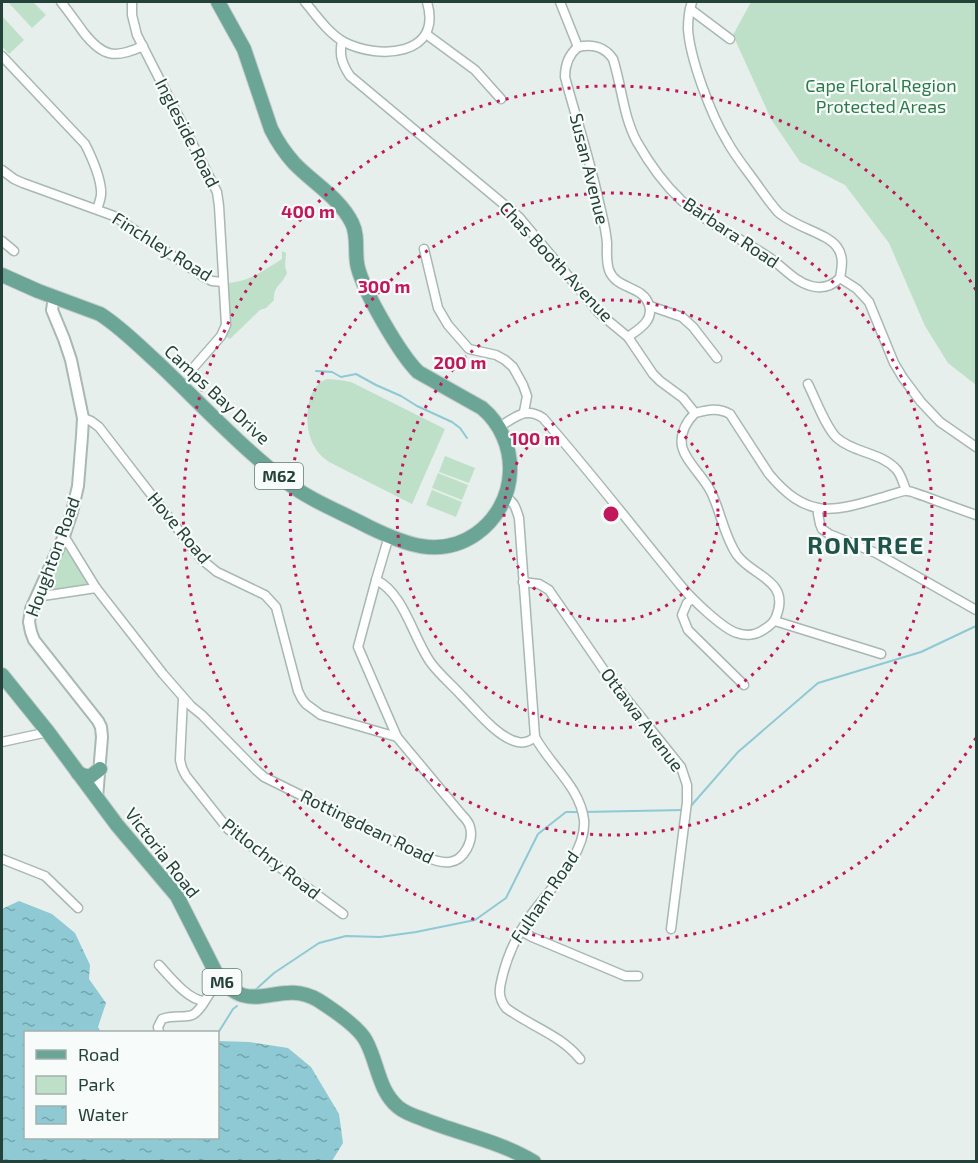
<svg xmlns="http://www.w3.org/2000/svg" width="978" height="1163" font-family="'Exo 2',sans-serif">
  <defs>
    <pattern id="water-ripples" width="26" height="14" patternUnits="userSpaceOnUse" patternTransform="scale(1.5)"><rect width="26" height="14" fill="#8ec9d4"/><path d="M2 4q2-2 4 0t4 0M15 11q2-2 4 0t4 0" fill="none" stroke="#74a5ad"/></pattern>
  </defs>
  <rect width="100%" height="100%" fill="#e6efeb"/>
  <g fill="#bfe0c8">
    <polygon points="8,2 33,2 46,15 32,28"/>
    <polygon points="751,2 976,2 976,385 948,363 925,326 889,243 845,185 800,162 771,119 733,35"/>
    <polygon points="2,16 24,40 9,54 2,46"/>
    <path d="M282,251L286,253L285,266L287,273C282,285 273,286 274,300L266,308L260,310L230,339L225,336L226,283C248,283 264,270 282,259Z"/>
    <path d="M327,379L340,380L351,382L445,429L412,504L329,462C322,457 317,452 313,444C304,427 304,386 327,379Z"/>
    <polygon points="445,456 475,468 469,483 439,472"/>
    <polygon points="438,473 468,485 462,500 432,488"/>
    <polygon points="432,490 462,502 456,517 426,505"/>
    <polygon points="64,550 69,551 87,582 87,585 47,592 45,589"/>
  </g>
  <polygon fill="url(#water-ripples)" points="19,901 52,914 75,933 90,965 89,979 106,1003 98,1027 101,1032 26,1032 26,1138 218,1138 218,1041 249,1042 288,1048 311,1067 339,1114 343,1143 332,1161 2,1161 2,911 4,908"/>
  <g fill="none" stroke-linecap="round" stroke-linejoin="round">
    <g stroke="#8ec9d4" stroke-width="2">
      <polyline points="316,371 332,372 341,377 356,374 376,385 401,396 417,406 452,422 460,428 467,438"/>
      <polyline points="690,807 738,752 818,683 921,652 976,626"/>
      <polyline points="584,812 683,810"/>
      <polyline points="253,992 274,973 319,943 346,936 380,937 416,932 475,920 506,898 538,834 566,812 580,812"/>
      <polyline points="218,1033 233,1009 237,1006"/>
    </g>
    <defs>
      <g id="minor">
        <path d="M61,2C69,12 76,22 84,33C103,57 115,59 143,46"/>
        <polyline points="132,2 132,15 137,35 217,192 219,206 226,325 221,336 194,367"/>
        <path d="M305,2C316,15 328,33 344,42C379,60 443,56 427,2"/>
        <polyline points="560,2 578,47"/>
        <path d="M692,2C689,10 688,19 688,29C690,59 711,115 727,141C735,156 746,169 756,183C763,193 770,203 778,212C794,227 827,233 837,247C844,256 842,267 840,278"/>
        <polyline points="690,9 730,39"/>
        <polyline points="426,34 475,70 501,99"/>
        <path d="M342,41C339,55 342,64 350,76L519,217L599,313L628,337L653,374L660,381L683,398L695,413"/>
        <path d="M578,47C592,44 604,46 613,59C622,87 623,116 637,142C649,163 664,184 681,200C707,224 741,238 770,258C783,267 795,282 811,286C822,289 832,286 840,278"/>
        <path d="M578,47C568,55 565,65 565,77C576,118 590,160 599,202C602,215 606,229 607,243C607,252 606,261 609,270C616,290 643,285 649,305C654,321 639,329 628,337"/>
        <path d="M2,56L85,144C91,156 100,177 101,190C102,197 99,203 97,209"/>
        <polyline points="2,170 14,179 23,183 114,216 204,277 212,281 223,282"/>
        <polyline points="2,241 14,251"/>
        <polyline points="424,249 438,308 448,325 469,349 496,355 505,360 513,367 523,385 527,396 524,412"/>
        <polyline points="840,278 857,289 869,302 894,363 903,378 921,402 940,422 976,447"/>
        <polyline points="650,306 682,317 693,327 717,358"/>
        <path d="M808,384C815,398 826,428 837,438C854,453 880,452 896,469C901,474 903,483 906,490"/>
        <path d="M695,413C707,410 718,407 730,414L769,474C806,518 830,513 880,498C886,497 902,490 907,491C912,491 919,495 924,496C942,503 959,509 976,515"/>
        <polyline points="83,418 91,421 99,427 201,559 217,572 265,595 276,607 298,691 302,699 306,704 321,715 397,737"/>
        <path d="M499,427C515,418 525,406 543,418C591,473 636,531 682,587C692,599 723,629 737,633C746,636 756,635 763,630C768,627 774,623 776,617C791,580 753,577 737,555C724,536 721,512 711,492C704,477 685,461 682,446C680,434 686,422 695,413"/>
        <path d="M505,497C515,502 516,509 519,518L535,737C550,765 580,787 584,820C587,854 547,892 528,919C516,937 507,956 502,978C499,989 498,998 506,1008C530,1026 561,1035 580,1059"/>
        <polyline points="818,509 818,514 820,524 822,529 829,534 876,553 976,610"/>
        <path d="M64,536L96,588L163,674L191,706L202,715L256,770L264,777L426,857C433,860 442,863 450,862C464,860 474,841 470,827C469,823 465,818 462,815L397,737L358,647L376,580L389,536"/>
        <path d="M376,580C404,593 413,638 431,663C440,675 452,685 462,696C477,711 498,738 518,742C525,744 530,741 535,737"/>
        <polyline points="523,582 539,584 549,590 608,676 681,767 687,785 687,802 671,929"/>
        <polyline points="36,597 96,588"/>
        <polyline points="692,599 687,603 682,615 688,630 744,685"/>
        <polyline points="775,621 881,654"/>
        <polyline points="183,698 180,760 182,768 186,776 228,829 343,914"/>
        <polyline points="2,742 48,732"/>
        <polyline points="2,859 45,876 78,908"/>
        <polyline points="521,931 532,937 625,976 638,976"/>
        <path d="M159,965C170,977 188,1000 204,1001"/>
        <path d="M159,1032L158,1027L162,1019C174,1014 187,1019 194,1014C206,1006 206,991 222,982"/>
      </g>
      <polyline id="tertiary" points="54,297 52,310 64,339 71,360 83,418 82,436 78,486 72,512 64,536 31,609 29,622 31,632 34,640 98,721 101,727 102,737 97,798"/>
      <g id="primary">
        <path d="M2,275L38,291L100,314C122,328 140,347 159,364C200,403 240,446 285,481C309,500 343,513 369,527C404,544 440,559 476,534C496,520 509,497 510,472C511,448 501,424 482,408L418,372C400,354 365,294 358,268C354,254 359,237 352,223C339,197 313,183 294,163C285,153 277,141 271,129L244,49L218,2"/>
        <path d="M2,675L48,732L117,825L177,896L215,971C249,1023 277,976 318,1000C332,1009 359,1027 366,1041C378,1063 378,1090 398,1107C405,1113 414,1116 423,1119C459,1134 500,1141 534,1162"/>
        <polyline points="78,773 85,776 91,776 100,769"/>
      </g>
    </defs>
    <use href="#minor" stroke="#a8b8b2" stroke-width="11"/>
    <use href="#tertiary" stroke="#a8b8b2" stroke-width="14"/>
    <use href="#primary" stroke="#c2cac8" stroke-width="16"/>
    <use href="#minor" stroke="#fff" stroke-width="8"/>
    <use href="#tertiary" stroke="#fff" stroke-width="10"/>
    <use href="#primary" stroke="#6aa596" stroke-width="14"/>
  </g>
  <g fill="none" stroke="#c2185b" stroke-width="3" stroke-dasharray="3 6">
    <circle cx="611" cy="514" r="107"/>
    <circle cx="611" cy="514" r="214"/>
    <circle cx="611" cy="514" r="321"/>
    <path d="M976 738A428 428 0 1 1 976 290"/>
  </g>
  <g text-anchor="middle" stroke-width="4.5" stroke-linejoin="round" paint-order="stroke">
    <g fill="#f7fbf9" stroke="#637a73" stroke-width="1.5">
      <rect x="255" y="463" width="48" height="26" rx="4.5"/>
      <rect x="202.5" y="969" width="39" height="26" rx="4.5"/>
    </g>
    <g font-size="16" font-weight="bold" fill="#24423a">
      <text x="279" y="482">M62</text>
      <text x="222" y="988">M6</text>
    </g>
    <g font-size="18" fill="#2d7a4b" stroke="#f7fbf9">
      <text x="881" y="92">Cape Floral Region<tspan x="881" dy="21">Protected Areas</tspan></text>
    </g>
    <g font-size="18" fill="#24423a" stroke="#f7fbf9">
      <text transform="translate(187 133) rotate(63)" y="6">Ingleside Road</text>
      <text transform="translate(589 169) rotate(76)" y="6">Susan Avenue</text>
      <text transform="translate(731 233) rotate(34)" y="6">Barbara Road</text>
      <text transform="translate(162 247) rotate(32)" y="6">Finchley Road</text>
      <text transform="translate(556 262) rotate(47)" y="6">Chas Booth Avenue</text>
      <text transform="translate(217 395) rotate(43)" y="6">Camps Bay Drive</text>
      <text transform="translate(179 528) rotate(50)" y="6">Hove Road</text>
      <text transform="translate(53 557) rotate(-70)" y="6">Houghton Road</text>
      <text transform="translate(642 720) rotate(53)" y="6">Ottawa Avenue</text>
      <text transform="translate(367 827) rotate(26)" y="6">Rottingdean Road</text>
      <text transform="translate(162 853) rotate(52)" y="6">Victoria Road</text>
      <text transform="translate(271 859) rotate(38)" y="6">Pitlochry Road</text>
      <text transform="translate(545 897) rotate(-56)" y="6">Fulham Road</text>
    </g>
    <g font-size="24" font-weight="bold" letter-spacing="1.5" fill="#1f5548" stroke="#f7fbf9">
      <text x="866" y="554">RONTREE</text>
    </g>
  </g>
  <circle cx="611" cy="514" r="9" fill="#c2185b" stroke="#f7fbf9" stroke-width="3"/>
  <g font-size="18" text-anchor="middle" font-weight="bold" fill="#c2185b" stroke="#f7fbf9" stroke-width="4.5" stroke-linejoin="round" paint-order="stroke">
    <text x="308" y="218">400 m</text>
    <text x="384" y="293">300 m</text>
    <text x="460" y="369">200 m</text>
    <text x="535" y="445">100 m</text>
  </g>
  <rect width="978" height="1163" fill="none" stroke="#24423a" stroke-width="6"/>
  <rect x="24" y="1031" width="195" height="108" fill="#f7fbf9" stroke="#a3b1ad" stroke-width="1.5"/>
  <rect x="36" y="1050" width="30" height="9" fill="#6aa596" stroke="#a3b1ad" stroke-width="1.5"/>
  <text x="78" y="1061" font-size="18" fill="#24423a">Road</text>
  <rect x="36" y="1076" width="30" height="18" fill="#bfe0c8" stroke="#a3b1ad" stroke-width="1.5"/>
  <text x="78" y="1091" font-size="18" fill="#24423a">Park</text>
  <rect x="36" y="1106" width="30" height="18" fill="url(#water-ripples)" stroke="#a3b1ad" stroke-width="1.5"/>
  <text x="78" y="1121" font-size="18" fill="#24423a">Water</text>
</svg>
